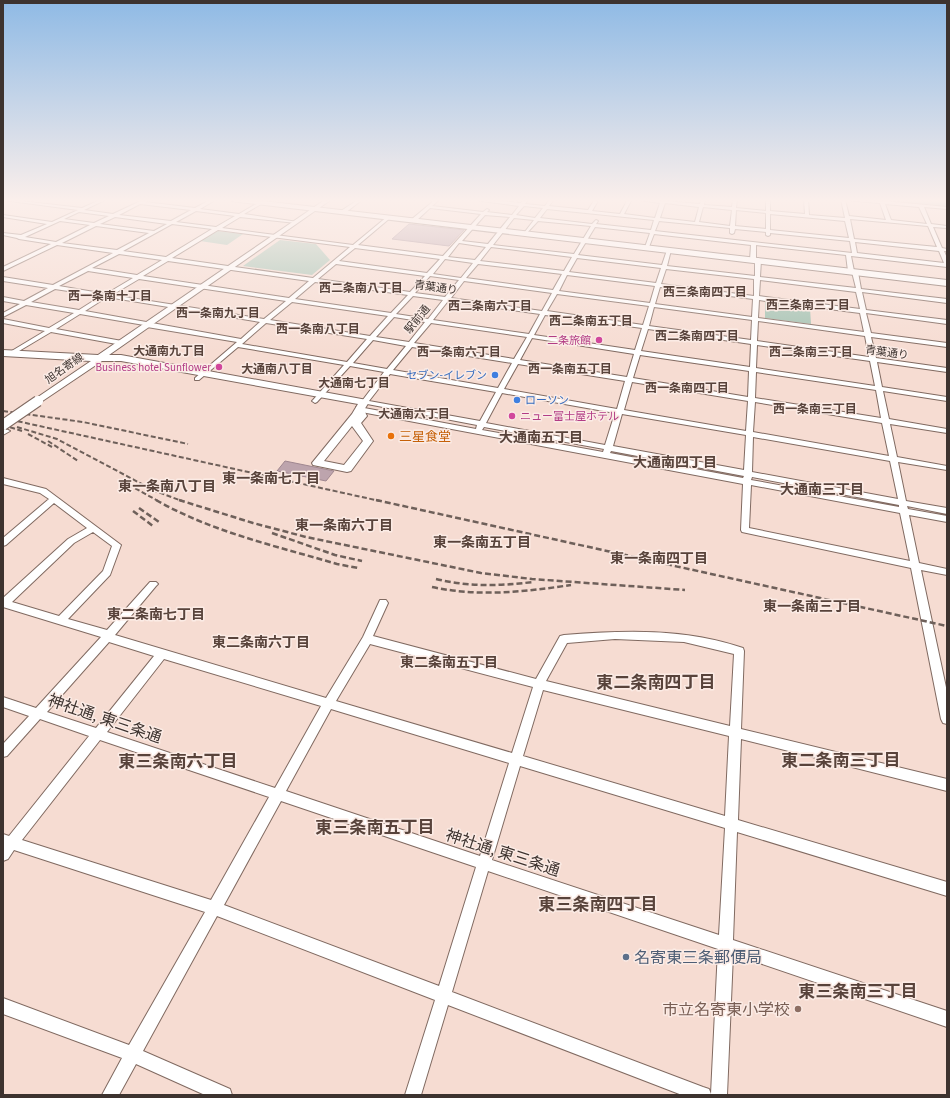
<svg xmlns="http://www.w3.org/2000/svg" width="950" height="1098" font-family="'Source Sans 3','Noto Sans JP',sans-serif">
  <rect width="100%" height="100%" fill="#f6dcd2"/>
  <g fill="#a3c2b2">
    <polygon points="887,199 947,199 947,207 888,202"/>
    <polygon points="217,231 243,234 227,245 200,241"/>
    <polygon points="280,240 316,244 330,260 312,275 243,266"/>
    <polygon points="765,302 810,308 811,324 765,318"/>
  </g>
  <g fill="#bda4ad" stroke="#a08790">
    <polygon points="409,224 464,230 449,246 392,239"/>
    <polygon points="285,461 334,471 326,481 277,471"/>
  </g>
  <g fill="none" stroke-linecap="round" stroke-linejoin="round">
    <defs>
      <g id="minor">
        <path d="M3,199L82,208L102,199H107L84,210L113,214L145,199H150L145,202L195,208L212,199H217L200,209L239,214L261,201L263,203L244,214L298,222L296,223L240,217L222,228L353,245L388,216L390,218L358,245L443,256L481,214L430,208L416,221H412V219L436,199H440L432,206L483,212L487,209L489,210L487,212L512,215L519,206L467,199H478L521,203L525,199H529L525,204L545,206L550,199H554L549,206L588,210L595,199H599L592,211L620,214L628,199L661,200L662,199H666L665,201L700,204L701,199H705L704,205L732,207L733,199H737L736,208L766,211V199H770V211L805,214L804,199H808L809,215L845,218L841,199L880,201L879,199H883L884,201L947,207V209L924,207L931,224L947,226V228L933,227L942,248L947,249V251H944L947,258V267L851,256L854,271L858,272L861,289L947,299V303L862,292L866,310L947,320V324L866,313L871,333L947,343V347L871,337L876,358L947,368V372L877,362L882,387L947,397V401L883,391L889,419L947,429V433L890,424L897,457L947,466V470L898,462L906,501L947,508V514L907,506L908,509L947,516V522L909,515L919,563L947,569V575L921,570L947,692V724L943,723L941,719L911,568L742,532L741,530L743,484L356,411V407H359L476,429L477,425L362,403V401L384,372L350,366L317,402L315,403L312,401L313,400L344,365L238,347L199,380H195V378L237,342L147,327L144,325L80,314L56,329L122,341L125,343L122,345L51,332L14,354H10V352L45,331L3,323V319L49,328L74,313L26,305L3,317V313L20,304L3,301V297L24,301L48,288L3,281V277L53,285L113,253L57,245L3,271V267L51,244L19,239L17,238L3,235V233L21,235L47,224L3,217V215L52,222L78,210L3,200ZM632,199L660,203L655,218L624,214ZM845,200L880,203L886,220L849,216ZM665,203L699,207L695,222L660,218ZM140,204L191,210L171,221L119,215ZM885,204L919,207L927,224L891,220ZM524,206L543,208L535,218L516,215ZM703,207L732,210L730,226L699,222ZM547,209L654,220L651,230L596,224L598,221L596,220L592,224L540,218ZM736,210L766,213V229L735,226ZM196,211L235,216L216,227L176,222ZM79,212L109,216L94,223L64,219ZM770,214L845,221L849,238L770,230ZM485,215L510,217L488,244L462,241ZM115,217L167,224L154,231L100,224ZM514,218L534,220L524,233L526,234L538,221L591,226L574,254L493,245ZM850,219L928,226L937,247L854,239ZM60,221L90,225L56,242L25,237ZM659,221L730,228V233L732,234L734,233L735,229L766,232V235L768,236L770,235V233L850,241L852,253L655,231ZM172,224L212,229L166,257L123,251ZM96,226L149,233L117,250L62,243ZM595,227L650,233L645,247L647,248L649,247L654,234L751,245L750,260L753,262L755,260V276L667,266L671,250L669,249L667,250L662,265L578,255ZM218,230L350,247L313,278L172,258ZM855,242L939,251L944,263L857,253ZM459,243L486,247L475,260L448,257ZM756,245L846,255L848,271L852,272L856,288L760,277L761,260L758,258L756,260ZM491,247L572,257L564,271L480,261ZM355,248L440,259L427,273L339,261ZM119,254L162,260L137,275L92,268ZM577,258L661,268L656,283L569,272ZM445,259L473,263L461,278L433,274ZM168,261L309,281L289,298L143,276ZM336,264L425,276L410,292L318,279ZM478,264L562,274L553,290L466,278ZM666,269L754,279V296L661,284ZM88,271L133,278L106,294L59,286ZM567,275L655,286L650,303L559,291ZM430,276L459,280L445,297L415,293ZM139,279L286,301L264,319L112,295ZM760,280L856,292L860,309L759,296ZM464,281L552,293L542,311L451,298ZM315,282L408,295L391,313L295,299ZM660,287L753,299L752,317L655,304ZM55,289L101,296L79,310L31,302ZM557,294L649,306L643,325L547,311ZM413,296L443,300L428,319L396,314ZM107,297L260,322L241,339L85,311ZM759,300L860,313L864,332L758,318ZM448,301L540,314L529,334L433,320ZM292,302L388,316L370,336L270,320ZM654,307L752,320L751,340L649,326ZM545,315L642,328L635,350L534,335ZM394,317L425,322L409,342L376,337ZM758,321L865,336L869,357L757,341ZM266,323L367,339L347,362L242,344ZM431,323L527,337L514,359L414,343ZM648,329L751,344L750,367L641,351ZM532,338L634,354L627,377L520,360ZM373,340L406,346L387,369L353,363ZM757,345L870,361L875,386L756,368ZM412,347L512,363L498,388L393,370ZM640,355L749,371L748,397L633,378ZM518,364L625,381L617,409L504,389ZM756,372L876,390L881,418L755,398ZM390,374L496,392L480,421L369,401ZM632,382L748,401L746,431L624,410ZM502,393L615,413L605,445L486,423ZM755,402L882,423L889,456L753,432ZM622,414L746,435L744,470L613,446ZM484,427L604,449L603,452L482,430ZM753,437L890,461L898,499L752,472ZM611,451L744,476L743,478L610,453ZM752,477L899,505V507L751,480ZM751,485L900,513L910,561L749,528Z"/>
        <polygon points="359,199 363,199 345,213 341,213 341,211"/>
        <polygon points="6,429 10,431 3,435 3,430"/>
        <path d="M3,478L46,489L121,545L110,575L68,619L107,630L150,582H156L158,584L156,586L115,635L326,698L363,637L380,600H386L388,603L373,636L536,679L560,636L564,635C624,630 685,628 743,648L744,651L741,729L947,779V791L741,739L738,820L947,882V896L737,832L733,940L947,1011V1027L733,954L727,1095H682L448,1005L421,1095H405L435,1000L217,916L143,1051L230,1089L232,1095H205L136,1064L119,1095H102L122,1058L3,1014V998L129,1045L205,912L14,850L8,859L3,861V834L9,836L89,736L40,719L7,756L3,757V744L29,716L3,707V697L36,708L101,637L3,607V598L68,539L87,528L54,503L6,545L3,546V538L49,499L40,493L3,484ZM93,532L112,546L103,571L59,616L12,602L74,543ZM615,639L684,642L734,654L730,726L546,681L567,643ZM109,642L154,656L96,728L47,712ZM370,644L533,687L512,753L336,701ZM164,659L321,706L275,788L107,732ZM543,690L729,736L725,816L523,756ZM331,709L509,763L480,856L286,791ZM100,740L269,797L211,900L22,840ZM520,766L725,828L719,935L492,860ZM281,801L476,867L439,986L224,905ZM488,871L718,949L711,1094L709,1089L703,1087L452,992Z"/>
      </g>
      <path id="major" d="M326,199H332L109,355H121L367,400L369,402L364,410L367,416L361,423L373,441L351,471L347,472L313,465L312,463L352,414L358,404L121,361H102L38,404L35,403L33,401L35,399L91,361L3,356V350L98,355ZM352,426L363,441L344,465L324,461Z"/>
      <polygon id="highway" points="228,199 246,199 947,280 947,286 231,201"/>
    </defs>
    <use href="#minor" stroke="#806a61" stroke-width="2"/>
    <use href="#major" stroke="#806a61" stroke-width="2"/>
    <use href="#highway" stroke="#806a61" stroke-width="2"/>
    <use href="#minor" fill="#fff" fill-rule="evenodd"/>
    <use href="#major" fill="#fff" fill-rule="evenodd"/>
    <use href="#highway" fill="#fff" fill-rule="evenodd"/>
    <g stroke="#6e605a" stroke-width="2" stroke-dasharray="5 2.5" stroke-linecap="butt">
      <polyline points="3,411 83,422 188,444"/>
      <polyline points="3,418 380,501"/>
      <polyline points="3,425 22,431"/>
      <polyline points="17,427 57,439 155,491 182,501"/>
      <polyline points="28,434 52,447"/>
      <polyline points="48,441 78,461"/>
      <polyline points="122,481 158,501"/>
    </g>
    <g stroke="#6e605a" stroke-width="2.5" stroke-dasharray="6 3" stroke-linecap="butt">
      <path d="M156,500C212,532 276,546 337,564L358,568"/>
      <polyline points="179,500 253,523 306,537 481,573 532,579 685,590"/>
      <polyline points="376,500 947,626"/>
      <polyline points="139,508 159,522"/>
      <polyline points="133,511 153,526"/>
      <polyline points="272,533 335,555 362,561"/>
      <path d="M436,579C469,587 500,586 533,582"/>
      <path d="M432,587C480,597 523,592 571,585"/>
    </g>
    <defs>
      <polyline id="major-bridge" points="3,425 38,401"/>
    </defs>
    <use href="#major-bridge" stroke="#806a61" stroke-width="12" stroke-linecap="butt"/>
    <use href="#major-bridge" stroke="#fff" stroke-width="10"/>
  </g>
  <linearGradient id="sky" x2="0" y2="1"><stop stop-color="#8fbae5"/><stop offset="0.57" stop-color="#fbefeb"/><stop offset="1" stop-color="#fbefeb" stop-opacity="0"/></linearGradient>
  <rect width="950" height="352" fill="url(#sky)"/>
  <g fill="#d1479c" stroke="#fbebe5" stroke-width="1.5">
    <circle cx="599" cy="340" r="4"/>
    <circle cx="219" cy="367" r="4"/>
    <circle cx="512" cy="416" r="4"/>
  </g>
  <g fill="#3f7fe0" stroke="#fbebe5" stroke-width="1.5">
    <circle cx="495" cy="375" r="4"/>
    <circle cx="517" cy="400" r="4"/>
  </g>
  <circle fill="#e8710a" stroke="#fbebe5" stroke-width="1.5" cx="391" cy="436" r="4"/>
  <circle fill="#5c6f8a" stroke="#fbebe5" stroke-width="1.5" cx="626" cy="957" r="4"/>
  <circle fill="#8d6e63" stroke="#fbebe5" stroke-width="1.5" cx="798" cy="1009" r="4"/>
  <g text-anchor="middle" stroke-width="3" stroke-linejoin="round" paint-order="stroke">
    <g font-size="11" fill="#3d332f" stroke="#fbebe5">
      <text transform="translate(436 287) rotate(8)" y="4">青葉通り</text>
      <text transform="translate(417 319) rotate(-51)" y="4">駅前通</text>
      <text transform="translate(887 352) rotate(8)" y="4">青葉通り</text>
      <text transform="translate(64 368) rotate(-35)" y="4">旭名寄線</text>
    </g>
    <g font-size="11" fill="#b23c85" stroke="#fbebe5" text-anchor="end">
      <text x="591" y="344">二条旅館</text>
      <text x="211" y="371">Business hotel Sunflower</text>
      <text x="520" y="420" text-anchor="start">ニュー富士屋ホテル</text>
    </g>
    <g font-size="11" fill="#366cbe" stroke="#fbebe5" text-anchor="end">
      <text x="487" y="379">セブン-イレブン</text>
      <text x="525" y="404" text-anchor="start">ローソン</text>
    </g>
    <g font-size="12" font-weight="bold" fill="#58433b" stroke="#fbebe5">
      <text x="361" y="292">西二条南八丁目</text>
      <text x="705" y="296">西三条南四丁目</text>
      <text x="110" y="300">西一条南十丁目</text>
      <text x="808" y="309">西三条南三丁目</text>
      <text x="490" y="310">西二条南六丁目</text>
      <text x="218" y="317">西一条南九丁目</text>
      <text x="591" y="325">西二条南五丁目</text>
      <text x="318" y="333">西一条南八丁目</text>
      <text x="697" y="340">西二条南四丁目</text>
      <text x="169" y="355">大通南九丁目</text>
      <text x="459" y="356">西一条南六丁目</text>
      <text x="811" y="356">西二条南三丁目</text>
      <text x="277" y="373">大通南八丁目</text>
      <text x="570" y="373">西一条南五丁目</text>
      <text x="354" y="387">大通南七丁目</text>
      <text x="687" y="392">西一条南四丁目</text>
      <text x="815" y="413">西一条南三丁目</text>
      <text x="414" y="418">大通南六丁目</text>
    </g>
    <g font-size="13" fill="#c56008" stroke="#fbebe5" text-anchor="start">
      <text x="399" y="441">三星食堂</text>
    </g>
    <g font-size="14" font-weight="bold" fill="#58433b" stroke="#fbebe5">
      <text x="541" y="442">大通南五丁目</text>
      <text x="675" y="467">大通南四丁目</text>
      <text x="271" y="483">東一条南七丁目</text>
      <text x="167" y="491">東一条南八丁目</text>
      <text x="822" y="494">大通南三丁目</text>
      <text x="344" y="530">東一条南六丁目</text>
      <text x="482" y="547">東一条南五丁目</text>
      <text x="659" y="563">東一条南四丁目</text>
      <text x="812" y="611">東一条南三丁目</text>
      <text x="156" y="619">東二条南七丁目</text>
      <text x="261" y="647">東二条南六丁目</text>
      <text x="449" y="667">東二条南五丁目</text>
    </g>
    <g font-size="16" fill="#3d332f" stroke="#fbebe5">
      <text transform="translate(105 718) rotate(19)" y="6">神社通, 東三条通</text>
      <text transform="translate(503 852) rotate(18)" y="6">神社通, 東三条通</text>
    </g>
    <g font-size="16" fill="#4e5e75" stroke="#fbebe5" text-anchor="start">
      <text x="634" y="963">名寄東三条郵便局</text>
    </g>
    <g font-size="16" fill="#785e54" stroke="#fbebe5" text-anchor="end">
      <text x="790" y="1015">市立名寄東小学校</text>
    </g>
    <g font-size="17" font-weight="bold" fill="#58433b" stroke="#fbebe5">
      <text x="656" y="688">東二条南四丁目</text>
      <text x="841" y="766">東二条南三丁目</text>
      <text x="178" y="767">東三条南六丁目</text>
      <text x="375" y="833">東三条南五丁目</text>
      <text x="598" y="910">東三条南四丁目</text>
      <text x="858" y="997">東三条南三丁目</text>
    </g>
  </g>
  <rect width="950" height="1098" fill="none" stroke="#3d332f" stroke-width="8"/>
</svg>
